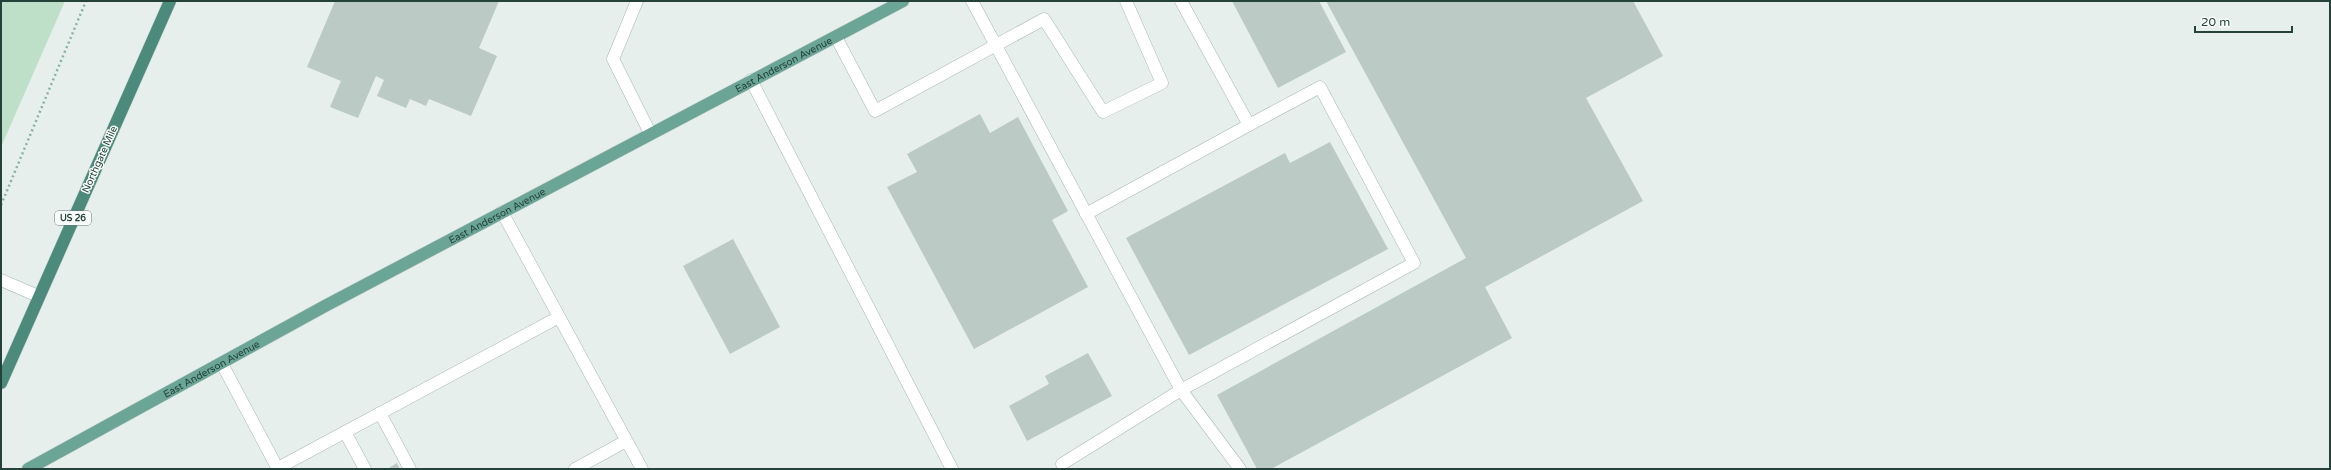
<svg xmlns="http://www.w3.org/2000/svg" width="2331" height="470" font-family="'Varela Round',sans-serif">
  <rect width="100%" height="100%" fill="#e6efeb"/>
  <polygon fill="#bfe0c8" points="1,1 65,1 1,147"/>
  <g fill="#bbcac4">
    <polygon points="335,1 499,1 479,48 497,56 471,116 429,99 426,106 410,99 406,108 377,96 384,80 376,76 358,118 330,107 341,81 307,67"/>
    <polygon points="1232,1 1319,1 1346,52 1278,88"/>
    <polygon points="1326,1 1633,1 1663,56 1586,98 1643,201 1485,287 1512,338 1271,469 1257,469 1217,395 1466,258"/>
    <polygon points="980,114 990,133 1018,117 1068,211 1052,220 1088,287 974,349 887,187 917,172 907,154"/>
    <polygon points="1330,142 1388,249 1189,355 1126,238 1285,153 1290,163"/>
    <polygon points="733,239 780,327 730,354 683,266"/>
    <polygon points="1088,353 1112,396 1027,441 1009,406 1049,384 1045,376"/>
    <polygon points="397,463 400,469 387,469"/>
  </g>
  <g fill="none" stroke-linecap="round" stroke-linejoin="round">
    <defs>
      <g id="service">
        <polyline points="637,1 613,59 650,133"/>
        <polyline points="972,1 1181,390 1240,469"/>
        <polyline points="836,37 875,111 1044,19 1103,112 1162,83 1126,1"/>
        <polyline points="751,80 952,469"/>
        <polyline points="502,212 642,469"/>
        <polyline points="1086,214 1249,125"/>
        <polyline points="1,280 38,296"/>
        <polyline points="222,364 278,469"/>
        <polyline points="380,413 410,469"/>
        <polyline points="345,432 365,469"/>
        <polyline points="1062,464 1181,390 1414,263 1320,87 1249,125 1181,1"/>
        <polyline points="278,468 559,317"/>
        <polyline points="575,469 626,441"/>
      </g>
      <g id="primary">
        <path id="s1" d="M28,469L325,306L903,1"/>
      </g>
      <polyline id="trunk" points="1,383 170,1"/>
    </defs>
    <use href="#service" stroke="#a8b8b2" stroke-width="13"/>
    <use href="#primary" stroke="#c2cac8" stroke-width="13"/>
    <use href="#trunk" stroke="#c2cac8" stroke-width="13"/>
    <polyline stroke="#86b3a5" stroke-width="2.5" stroke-dasharray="2 3" stroke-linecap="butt" points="1,205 86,1"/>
    <use href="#service" stroke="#fff" stroke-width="12"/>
    <use href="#primary" stroke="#6aa596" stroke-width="12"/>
    <use href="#trunk" stroke="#4c8a7c" stroke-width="12"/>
  </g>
  <g text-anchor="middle" stroke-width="3" stroke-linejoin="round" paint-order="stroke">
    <rect fill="#f7fbf9" stroke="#637a73" stroke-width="1" x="55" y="211" width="36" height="14" rx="3"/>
    <g font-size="9" font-weight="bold" fill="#24423a">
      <text x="73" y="221">US 26</text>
    </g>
    <g font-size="10" fill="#24423a" stroke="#f7fbf9">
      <text dy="4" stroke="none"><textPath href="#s1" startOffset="857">East Anderson Avenue</textPath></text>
      <text transform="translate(99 159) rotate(-66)" y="4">Northgate Mile</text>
      <text dy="4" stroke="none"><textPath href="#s1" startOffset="533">East Anderson Avenue</textPath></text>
      <text dy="4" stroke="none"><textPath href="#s1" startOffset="209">East Anderson Avenue</textPath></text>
    </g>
  </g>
  <rect width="2331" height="470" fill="none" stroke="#24423a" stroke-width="4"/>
  <path d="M2195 26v6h97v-6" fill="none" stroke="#24423a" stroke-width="2"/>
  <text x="2201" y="26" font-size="12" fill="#24423a" stroke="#f7fbf9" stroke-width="3" paint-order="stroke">20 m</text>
</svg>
